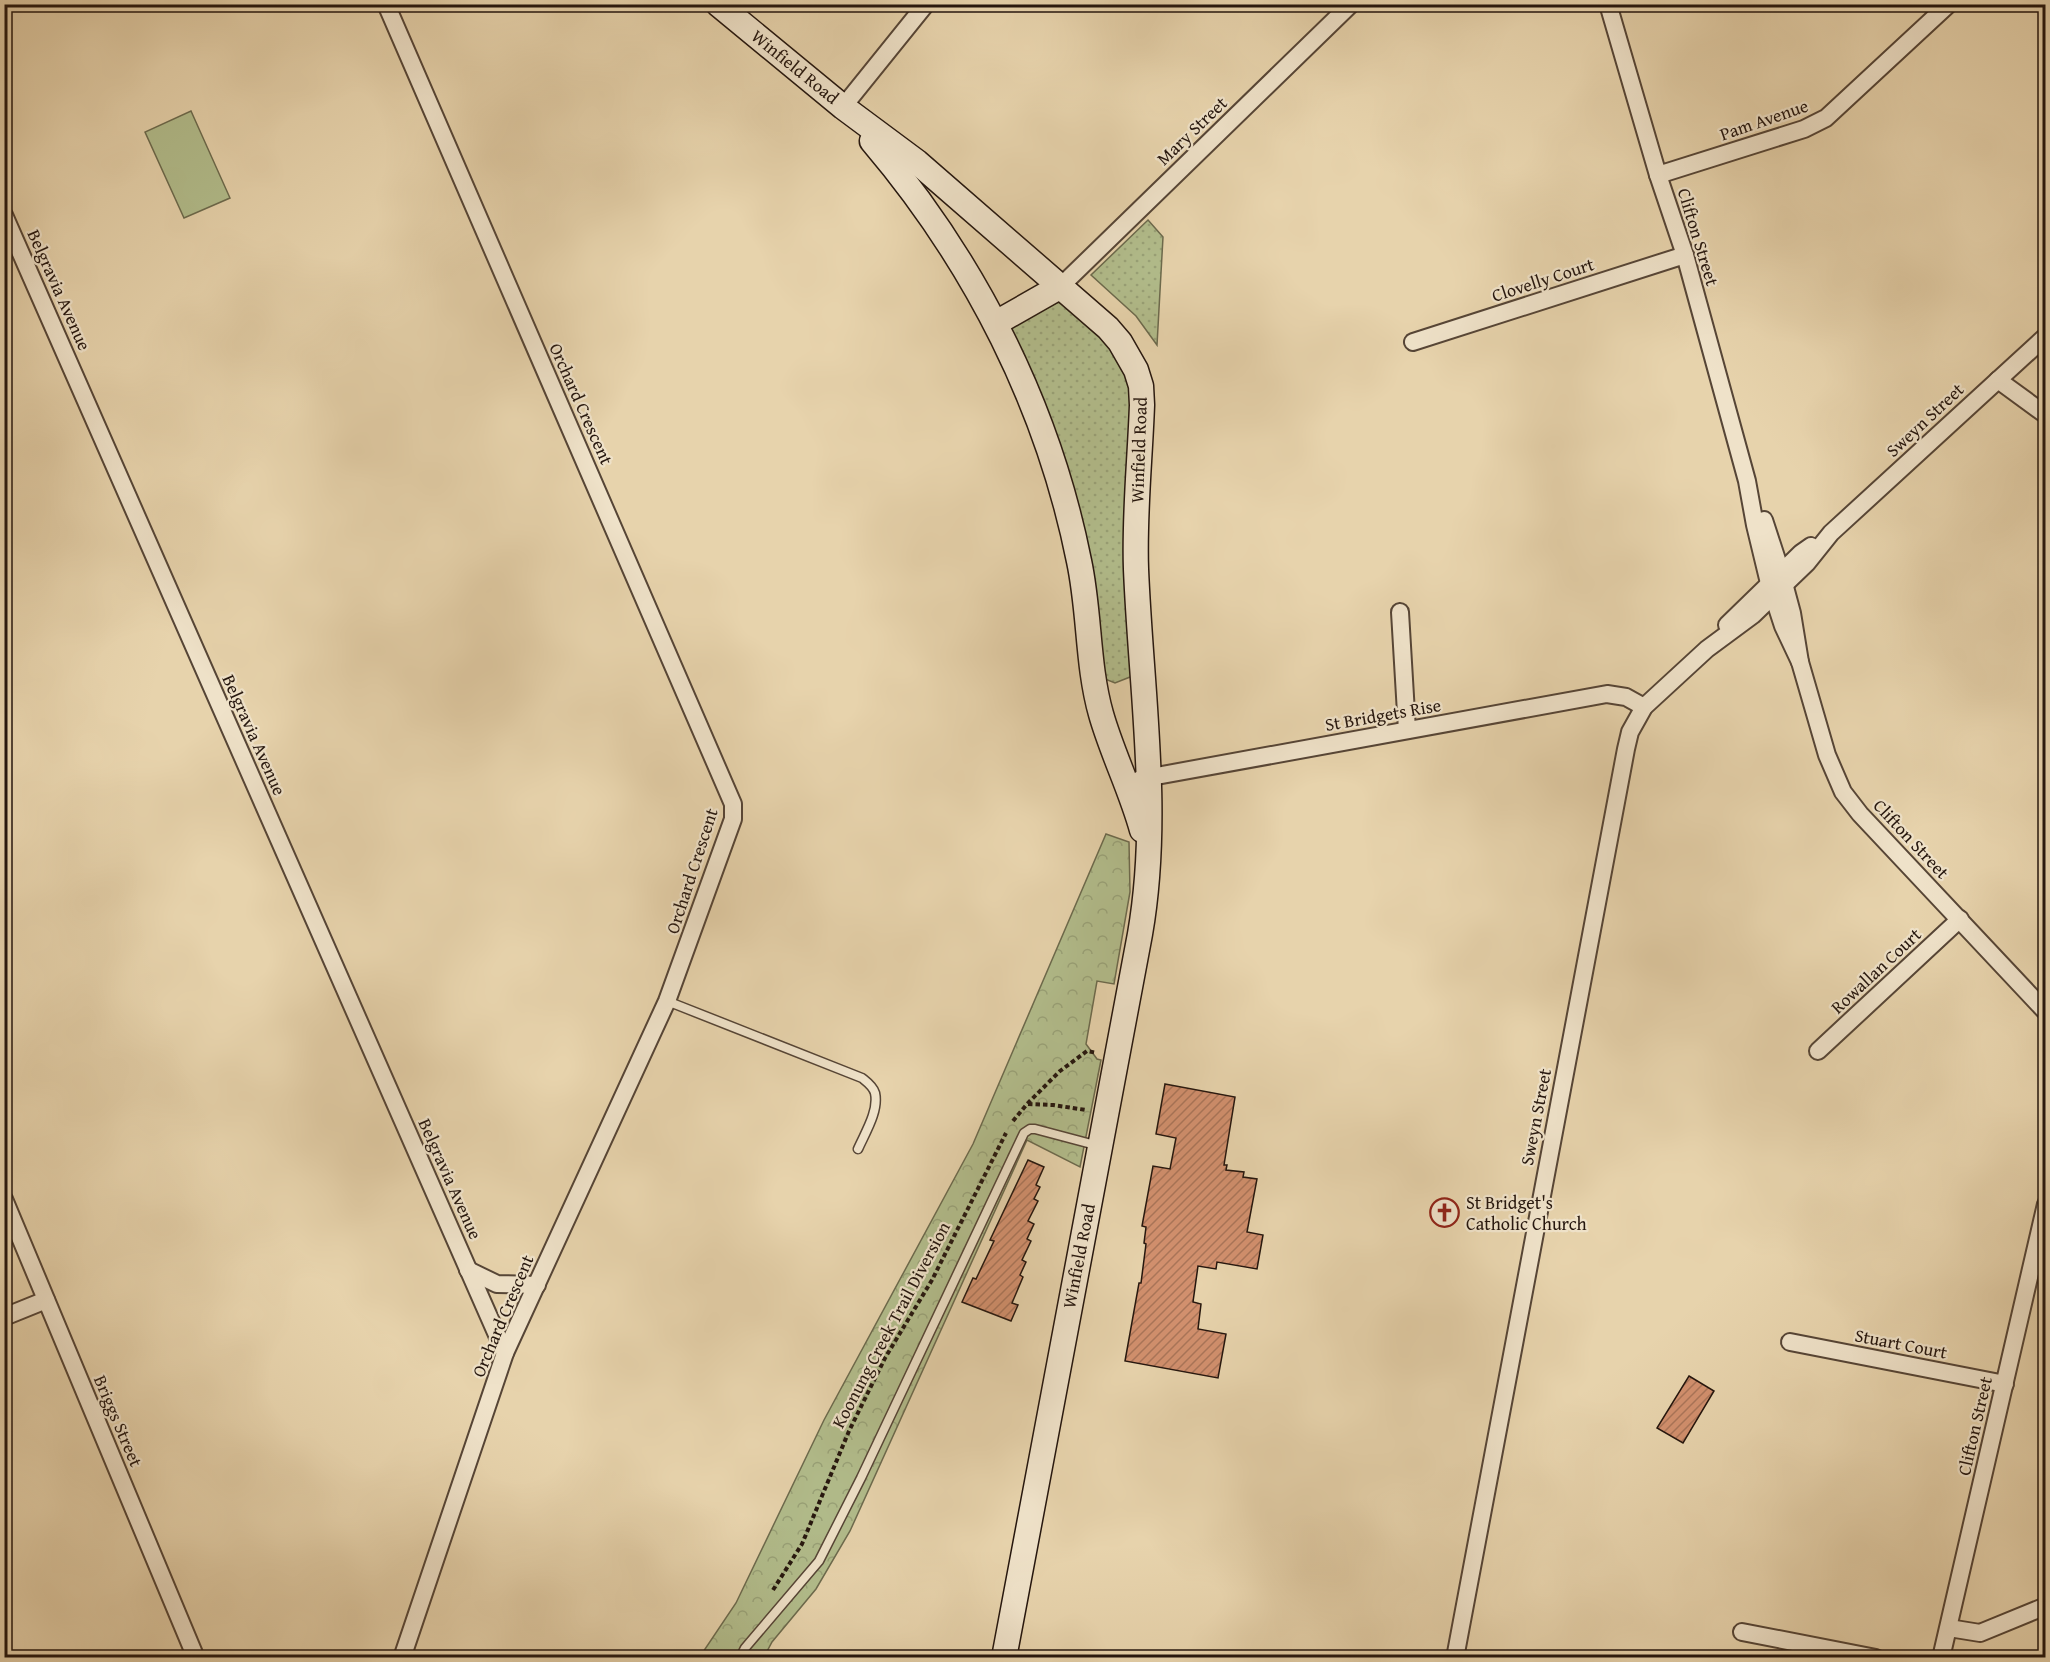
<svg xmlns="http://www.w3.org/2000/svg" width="2050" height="1662" font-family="'Gentium Book Plus',serif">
  <defs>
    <pattern id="grass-dots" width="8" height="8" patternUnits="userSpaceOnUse" patternTransform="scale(1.5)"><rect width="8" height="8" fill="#b2bd8c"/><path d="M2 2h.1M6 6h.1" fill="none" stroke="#99a278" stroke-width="1.8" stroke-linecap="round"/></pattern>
    <pattern id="park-crowns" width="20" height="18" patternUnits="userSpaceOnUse" patternTransform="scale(1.5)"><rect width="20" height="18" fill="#b2bd8c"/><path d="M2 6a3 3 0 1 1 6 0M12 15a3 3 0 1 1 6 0" fill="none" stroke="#99a278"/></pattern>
    <pattern id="building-hatch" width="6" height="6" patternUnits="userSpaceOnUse" patternTransform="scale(1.5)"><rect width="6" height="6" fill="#d2906e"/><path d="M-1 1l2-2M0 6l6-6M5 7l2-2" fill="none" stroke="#aa7559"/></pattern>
  </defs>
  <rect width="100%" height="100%" fill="#e7d3ac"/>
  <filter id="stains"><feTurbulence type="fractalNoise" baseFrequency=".00333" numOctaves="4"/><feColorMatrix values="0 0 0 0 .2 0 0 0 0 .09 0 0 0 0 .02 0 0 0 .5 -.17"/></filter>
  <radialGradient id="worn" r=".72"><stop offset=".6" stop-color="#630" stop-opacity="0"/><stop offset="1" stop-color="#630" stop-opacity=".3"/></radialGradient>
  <g fill="url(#grass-dots)" stroke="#6c6a4d" stroke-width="1.5">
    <polygon points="1148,220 1163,237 1157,345 1136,316 1091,275"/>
    <polygon points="1060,301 1096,326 1132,379 1134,673 1130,677 1115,683 1105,679 1010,331 1012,327"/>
  </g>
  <polygon fill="url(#park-crowns)" stroke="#6c6a4d" stroke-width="1.5" points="1106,834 1129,842 1130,892 1114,984 1097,981 1086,1044 1097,1059 1101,1060 1080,1167 1027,1140 850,1531 816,1589 772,1642 764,1657 699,1658 736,1603 824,1420 973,1144"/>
  <polygon fill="#b2bd8c" stroke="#6c6a4d" stroke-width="1.5" points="191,111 230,198 184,218 145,132"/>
  <g fill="url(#building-hatch)" stroke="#25160e" stroke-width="1.5">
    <polygon points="1165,1084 1235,1097 1224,1165 1227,1165 1226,1170 1244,1172 1243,1177 1257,1179 1247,1232 1263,1235 1257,1269 1217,1262 1216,1269 1198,1266 1193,1302 1201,1304 1198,1329 1226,1334 1218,1378 1125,1361 1139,1283 1141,1283 1146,1244 1144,1243 1146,1227 1142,1226 1153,1166 1170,1169 1176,1138 1156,1134"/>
    <polygon points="1028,1160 1044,1167 1036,1185 1040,1187 1034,1199 1038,1201 1028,1221 1034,1224 1027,1239 1031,1241 1022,1260 1026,1262 1020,1275 1023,1277 1012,1303 1018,1305 1011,1321 962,1302 973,1278 976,1279 994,1241 990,1240"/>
    <polygon points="1689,1376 1714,1391 1683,1443 1657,1428"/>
  </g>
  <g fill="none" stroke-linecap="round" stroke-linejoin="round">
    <defs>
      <g id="lane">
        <path d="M667,1001L862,1078C867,1082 873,1086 875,1093C879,1111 865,1133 858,1149"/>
        <polyline points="740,1658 745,1648 819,1561 861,1478 1024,1133 1030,1129 1035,1129 1099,1146"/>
      </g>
      <g id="street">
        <polyline points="386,4 733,804 733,819 667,1001 505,1353 402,1658"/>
        <polyline points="1608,4 1658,175 1685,255 1747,481 1755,525 1769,583 1783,626 1800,662"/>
        <polyline points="843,107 926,4"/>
        <polyline points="1658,175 1804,129 1826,118 1949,4"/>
        <polyline points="4,215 505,1353"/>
        <polyline points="1061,286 1351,4"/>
        <polyline points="1413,342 1685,255"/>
        <polyline points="1998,380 2046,415"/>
        <polyline points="1764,520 1781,572 1792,613 1800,662 1827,755 1843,792 1860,814 2046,1012"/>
        <polyline points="1400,612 1407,730"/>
        <polyline points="1727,625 1801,553 1811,546"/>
        <polyline points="1140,779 1607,694 1626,697 1644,707"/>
        <polyline points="1818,1051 1960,919"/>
        <polyline points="4,1199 196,1658"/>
        <polyline points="468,1270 497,1284 537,1285"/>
        <polyline points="4,1317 46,1300"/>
        <polyline points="1790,1342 2005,1384"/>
        <polyline points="1949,1628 1980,1633 2046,1606"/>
        <polyline points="1742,1632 1876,1658"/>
        <polyline points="1455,1658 1626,749 1630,732 1644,707 1707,649 1753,615 1807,563 1831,533 2046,336"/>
        <polyline points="1941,1658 2046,1204"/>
      </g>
      <g id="secondary">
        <path d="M718,4L843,107L917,162L1108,328L1120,342L1136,370L1141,386L1142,405C1140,460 1134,515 1136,569C1141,692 1161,813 1140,934L1004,1658"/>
        <path d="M872,141C975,262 1048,406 1079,561C1090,612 1087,665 1101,714C1112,753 1131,790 1142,830"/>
        <polyline points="996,323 1061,286"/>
      </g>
    </defs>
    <use href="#lane" stroke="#564536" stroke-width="11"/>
    <use href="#street" stroke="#564536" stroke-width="20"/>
    <use href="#secondary" stroke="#25160e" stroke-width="27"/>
    <g stroke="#25160e" stroke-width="4" stroke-dasharray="4.5 3" stroke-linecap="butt">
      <polyline points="1028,1104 1053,1105 1086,1110"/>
      <polyline points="1013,1121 1027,1104 1060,1071 1087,1051 1097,1053"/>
      <polyline points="773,1590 802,1544 849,1431 885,1358 932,1280 1006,1133"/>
    </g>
    <use href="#lane" stroke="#efe2c9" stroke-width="8"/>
    <use href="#street" stroke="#efe2c9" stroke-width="16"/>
    <use href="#secondary" stroke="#efe2c9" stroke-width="24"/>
  </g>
  <defs>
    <symbol id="church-ring" viewBox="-11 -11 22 22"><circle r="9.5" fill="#efe2c9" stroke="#8f2418" stroke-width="1.5"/><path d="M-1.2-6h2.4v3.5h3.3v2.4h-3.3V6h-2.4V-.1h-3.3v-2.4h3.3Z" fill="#8f2418"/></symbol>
  </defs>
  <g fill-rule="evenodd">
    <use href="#church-ring" x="1428" y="1196" width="33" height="33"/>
  </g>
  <g text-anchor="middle" stroke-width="4.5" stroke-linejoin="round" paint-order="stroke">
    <g font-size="18" fill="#25160e" stroke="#efe2c9">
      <text transform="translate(795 67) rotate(39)" y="6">Winfield Road</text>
      <text transform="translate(1764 120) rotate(-19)" y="6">Pam Avenue</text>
      <text transform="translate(1192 131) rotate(-44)" y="6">Mary Street</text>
      <text transform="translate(1698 237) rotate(73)" y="6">Clifton Street</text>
      <text transform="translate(1543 280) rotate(-18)" y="6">Clovelly Court</text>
      <text transform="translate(59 290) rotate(66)" y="6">Belgravia Avenue</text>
      <text transform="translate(581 404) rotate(66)" y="6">Orchard Crescent</text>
      <text transform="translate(1925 420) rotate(-43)" y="6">Sweyn Street</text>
      <text transform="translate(1139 450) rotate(-88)" y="6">Winfield Road</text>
      <text transform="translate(1383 715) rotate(-10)" y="6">St Bridgets Rise</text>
      <text transform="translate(254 735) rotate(66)" y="6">Belgravia Avenue</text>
      <text transform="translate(1911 839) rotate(47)" y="6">Clifton Street</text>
      <text transform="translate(692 871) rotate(-72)" y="6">Orchard Crescent</text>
      <text transform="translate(1876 971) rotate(-43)" y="6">Rowallan Court</text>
      <text transform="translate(1536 1117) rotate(-79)" y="6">Sweyn Street</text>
      <text transform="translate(450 1179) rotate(66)" y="6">Belgravia Avenue</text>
      <text transform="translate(1079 1256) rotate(-79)" y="6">Winfield Road</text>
      <text transform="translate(503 1316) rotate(-67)" y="6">Orchard Crescent</text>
      <text transform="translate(891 1325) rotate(-62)" y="6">Koonung Creek Trail Diversion</text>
      <text transform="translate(1901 1344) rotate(11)" y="6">Stuart Court</text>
      <text transform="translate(118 1421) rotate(67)" y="6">Briggs Street</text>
      <text transform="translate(1975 1426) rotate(-77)" y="6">Clifton Street</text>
    </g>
    <g font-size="18" fill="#25160e" stroke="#efe2c9" text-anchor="start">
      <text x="1466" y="1209">St Bridget's<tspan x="1466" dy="21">Catholic Church</tspan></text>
    </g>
  </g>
  <rect width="2050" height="1662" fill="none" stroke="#e7d3ac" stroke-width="24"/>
  <rect x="6" y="6" width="2038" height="1650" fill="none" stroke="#25160e" stroke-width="3"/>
  <rect x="12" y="12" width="2026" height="1638" fill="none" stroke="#25160e" stroke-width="1.5"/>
  <rect width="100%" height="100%" filter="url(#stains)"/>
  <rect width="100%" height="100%" fill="url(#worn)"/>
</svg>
